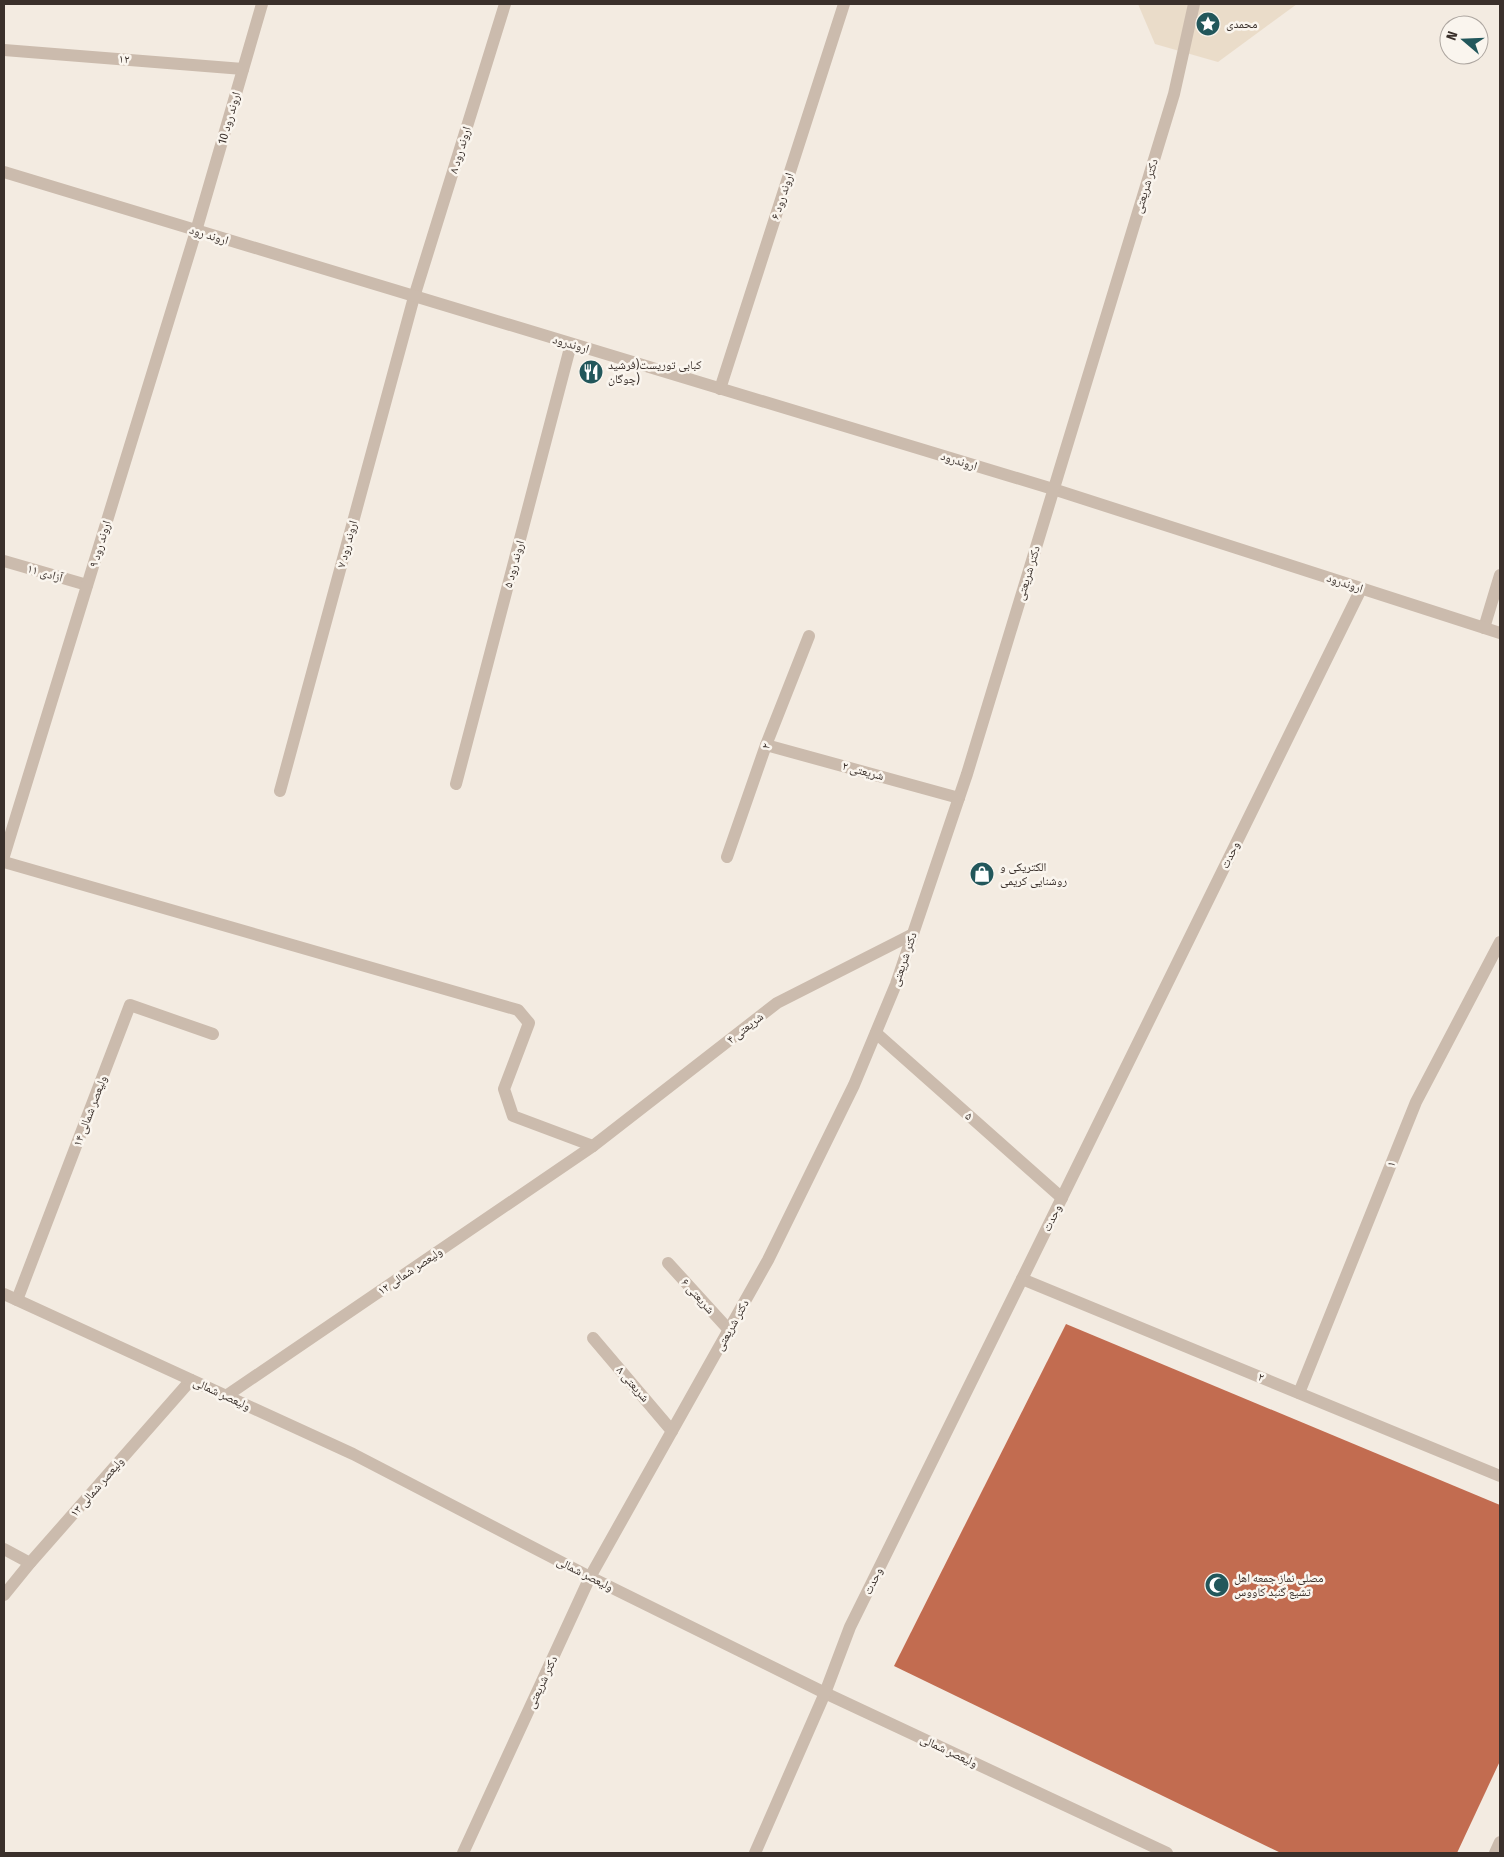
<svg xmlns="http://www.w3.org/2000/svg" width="1504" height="1857" font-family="'Fira Sans Condensed','Noto Naskh Arabic',sans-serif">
  <rect width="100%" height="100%" fill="#f3ebe1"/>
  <polygon fill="#eadcc9" points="1138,4 1297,4 1218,62 1155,44"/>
  <polygon fill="#c26c50" points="1066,1324 1500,1505 1500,1761 1457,1853 1281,1853 894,1666"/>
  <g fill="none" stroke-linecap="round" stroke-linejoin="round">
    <g stroke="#cbbbad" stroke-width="12">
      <polyline points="4,50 243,69"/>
      <polyline points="720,389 844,4"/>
      <polyline points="4,561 87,585"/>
      <polyline points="1484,628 1500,575"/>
      <polyline points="766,745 959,798"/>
      <polyline points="456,784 571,344"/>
      <polyline points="280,791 414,297 505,4"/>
      <polyline points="4,856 196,231 262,4"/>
      <polyline points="727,857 766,745 809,636"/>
      <polyline points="4,862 518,1010 529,1023 504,1089 513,1116 593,1146"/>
      <polyline points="876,1033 1062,1198"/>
      <polyline points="668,1263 729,1330"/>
      <polyline points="1022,1279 1361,589"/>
      <polyline points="17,1300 130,1005 213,1034"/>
      <polyline points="593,1338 672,1431"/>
      <polyline points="1299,1393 1416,1102 1500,942"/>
      <polyline points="226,1396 593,1146 777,1003 913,934"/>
      <polyline points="4,1549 30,1563"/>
      <polyline points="4,1595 30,1563 191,1380"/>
      <polyline points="825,1693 1167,1853"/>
    </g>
    <g stroke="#cbbbad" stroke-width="12">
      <polyline points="4,172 1053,489 1500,633"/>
      <polyline points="4,1294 353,1454 590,1577 825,1693"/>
      <polyline points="463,1853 590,1577 768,1260 854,1085 896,984 967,774 1174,94 1194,4"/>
      <polyline points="755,1853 825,1693 850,1627 1022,1279 1500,1476"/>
      <polyline points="1495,1853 1500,1842"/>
    </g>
  </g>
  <defs>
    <symbol id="sight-disc" viewBox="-11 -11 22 22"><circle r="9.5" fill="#22575b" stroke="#faf5ee"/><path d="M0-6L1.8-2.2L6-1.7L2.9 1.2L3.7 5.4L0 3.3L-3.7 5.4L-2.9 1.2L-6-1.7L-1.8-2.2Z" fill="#fff"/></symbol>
    <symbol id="restaurant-disc" viewBox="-11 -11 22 22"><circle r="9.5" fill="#22575b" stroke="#faf5ee"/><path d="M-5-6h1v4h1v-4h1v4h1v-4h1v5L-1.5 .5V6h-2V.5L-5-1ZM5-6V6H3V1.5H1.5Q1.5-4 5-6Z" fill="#fff"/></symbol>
    <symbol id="shop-disc" viewBox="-11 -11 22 22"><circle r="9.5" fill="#22575b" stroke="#faf5ee"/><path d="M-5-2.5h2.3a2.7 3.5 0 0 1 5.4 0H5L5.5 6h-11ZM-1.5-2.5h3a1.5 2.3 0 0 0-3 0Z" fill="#fff"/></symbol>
    <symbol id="mosque-disc" viewBox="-11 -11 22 22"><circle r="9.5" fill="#22575b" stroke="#faf5ee"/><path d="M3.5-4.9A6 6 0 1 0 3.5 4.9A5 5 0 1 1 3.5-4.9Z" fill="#fff"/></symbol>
  </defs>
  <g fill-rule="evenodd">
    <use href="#sight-disc" x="1194" y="10" width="28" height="28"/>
    <use href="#restaurant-disc" x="577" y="358" width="28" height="28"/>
    <use href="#shop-disc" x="968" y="860" width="28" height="28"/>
    <use href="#mosque-disc" x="1203" y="1571" width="28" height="28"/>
  </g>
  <g text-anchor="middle" stroke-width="5" stroke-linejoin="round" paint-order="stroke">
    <g font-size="12" fill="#3a302b" stroke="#faf5ee" text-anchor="start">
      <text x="1226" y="28">محمدی</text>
      <text x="608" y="369">کبابی توریست(فرشید<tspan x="608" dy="14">چوگان)</tspan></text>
      <text x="1000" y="871">الکتریکی و<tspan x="1000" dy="14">روشنایی کریمی</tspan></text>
      <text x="1234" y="1582">مصلی نماز جمعه اهل<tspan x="1234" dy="14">تشیع گنبد کاووس</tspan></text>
    </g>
    <g font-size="12" fill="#3a302b" stroke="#faf5ee">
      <text transform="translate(124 59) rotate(5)" y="4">۱۲</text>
      <text transform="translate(229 118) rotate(-74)" y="4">اروند رود 10</text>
      <text transform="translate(460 150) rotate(-73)" y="4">اروند رود ۸</text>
      <text transform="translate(1146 186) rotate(-73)" y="4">دکتر شریعتی</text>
      <text transform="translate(782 196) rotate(-72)" y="4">اروند رود ۶</text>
      <text transform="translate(209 235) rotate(17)" y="4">اروند رود</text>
      <text transform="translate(571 344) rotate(16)" y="4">اروندرود</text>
      <text transform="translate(959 461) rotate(17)" y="4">اروندرود</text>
      <text transform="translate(100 544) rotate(-73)" y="4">اروند رود ۹</text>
      <text transform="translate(347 544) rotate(-75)" y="4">اروند رود ۷</text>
      <text transform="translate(514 564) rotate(-75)" y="4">اروند رود ۵</text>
      <text transform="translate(45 573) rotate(16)" y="4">آزادی ۱۱</text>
      <text transform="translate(1028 573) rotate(-73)" y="4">دکتر شریعتی</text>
      <text transform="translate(1345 583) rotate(18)" y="4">اروندرود</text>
      <text transform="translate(766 746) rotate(-70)" y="4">۲</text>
      <text transform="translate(863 771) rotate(15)" y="4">شریعتی ۲</text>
      <text transform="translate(1230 855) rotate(-64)" y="4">وحدت</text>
      <text transform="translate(904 959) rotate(-71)" y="4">دکتر شریعتی</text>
      <text transform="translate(745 1028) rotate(-38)" y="4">شریعتی ۴</text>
      <text transform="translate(90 1111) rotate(-69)" y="4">ولیعصر شمالی ۱۴</text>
      <text transform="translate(969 1116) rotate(42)" y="4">۵</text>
      <text transform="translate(1391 1164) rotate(-68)" y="4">۱</text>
      <text transform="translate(1052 1218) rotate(-64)" y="4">وحدت</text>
      <text transform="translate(410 1271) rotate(-34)" y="4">ولیعصر شمالی ۱۲</text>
      <text transform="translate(698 1296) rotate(48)" y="4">شریعتی ۶</text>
      <text transform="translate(732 1325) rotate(-61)" y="4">دکتر شریعتی</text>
      <text transform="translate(1261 1377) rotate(22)" y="4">۲</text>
      <text transform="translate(633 1384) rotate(49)" y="4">شریعتی ۸</text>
      <text transform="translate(222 1394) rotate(25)" y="4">ولیعصر شمالی</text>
      <text transform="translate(97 1487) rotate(-49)" y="4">ولیعصر شمالی ۱۳</text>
      <text transform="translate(585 1574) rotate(27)" y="4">ولیعصر شمالی</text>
      <text transform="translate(873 1581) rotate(-64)" y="4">وحدت</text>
      <text transform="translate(542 1682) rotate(-65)" y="4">دکتر شریعتی</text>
      <text transform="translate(949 1751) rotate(25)" y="4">ولیعصر شمالی</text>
    </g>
  </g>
  <rect width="1504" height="1857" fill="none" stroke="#3a302b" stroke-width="10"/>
  <g transform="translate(1464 40) rotate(289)"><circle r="24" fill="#faf5ee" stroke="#ada6a0"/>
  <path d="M0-4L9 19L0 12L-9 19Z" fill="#22575b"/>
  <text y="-8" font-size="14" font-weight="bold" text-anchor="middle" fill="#3a302b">N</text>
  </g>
</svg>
